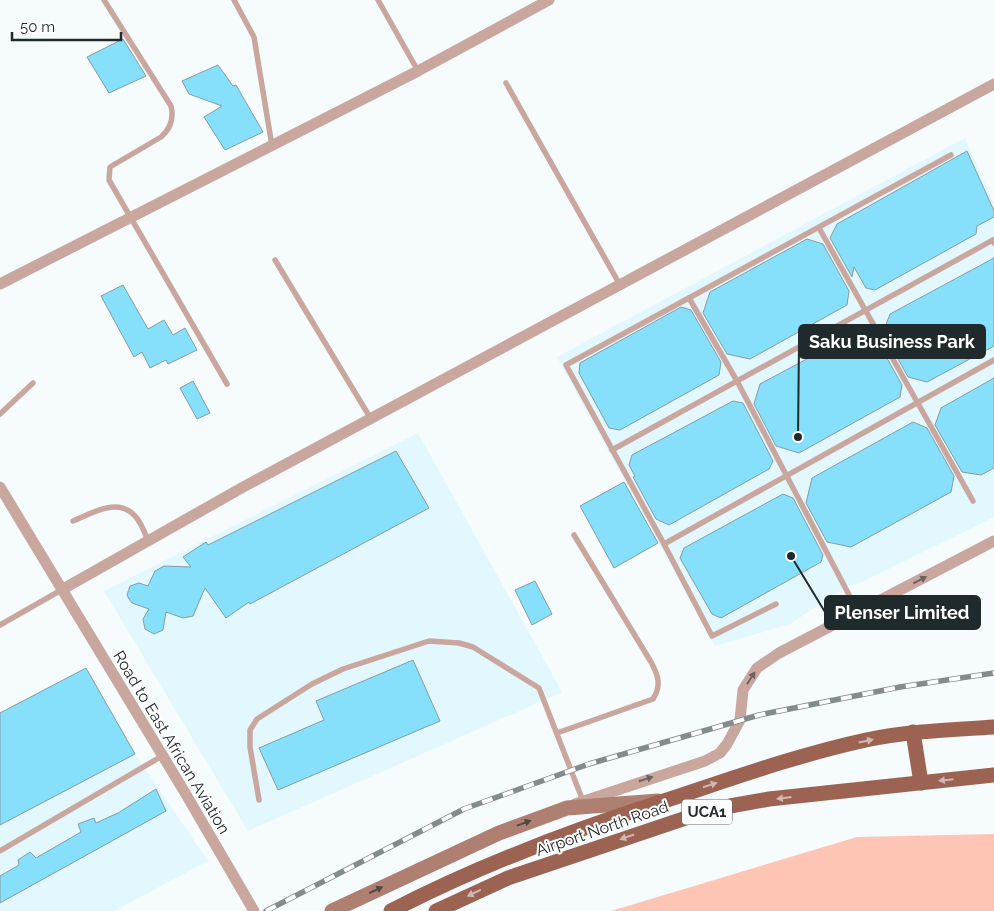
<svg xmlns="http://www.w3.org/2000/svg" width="994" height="911" font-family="Raleway,sans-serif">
  <rect width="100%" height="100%" fill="#f6fbfd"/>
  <g fill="#e3f7fe">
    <polygon points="965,138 994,204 994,517 862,582 846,587 790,624 715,646 557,357"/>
    <polygon points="418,433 562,692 248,831 104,591"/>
    <polygon points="86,668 135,754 208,861 114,911 0,911 0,713"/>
  </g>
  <polygon fill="#fec4b4" points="994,834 994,911 611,911 857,837"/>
  <g fill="#86e0fb" stroke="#859ca3">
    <polygon points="123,39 146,76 109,93 87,57"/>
    <polygon points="218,65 233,86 236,85 263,132 225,150 204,117 222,106 189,94 182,81"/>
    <polygon points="967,151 994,211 994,217 977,226 976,234 875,290 866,288 854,267 852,277 830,238 837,224"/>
    <polygon points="807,239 823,244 849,291 847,305 750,359 727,354 703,313 710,292"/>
    <polygon points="994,258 994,346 927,382 908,377 883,332 890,314"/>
    <polygon points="123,285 148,329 164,320 173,335 185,328 197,350 168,364 166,360 150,368 142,352 134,357 101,296"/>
    <polygon points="681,307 691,310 721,362 719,375 620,430 609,428 579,373 580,363"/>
    <polygon points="861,330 873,333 902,385 900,397 799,453 776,446 754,404 760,384"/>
    <polygon points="994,378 994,468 981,475 962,472 935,425 941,408"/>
    <polygon points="193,381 210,413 197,419 180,388"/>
    <polygon points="733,401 743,403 773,461 769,469 669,525 656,519 633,477 635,476 629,465 632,455"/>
    <polygon points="913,422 927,428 954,476 951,492 851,547 827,542 806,503 812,478"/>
    <polygon points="396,451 429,508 250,604 249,602 226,618 205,588 193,616 183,618 166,612 163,630 154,634 145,629 143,619 149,609 132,603 129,599 127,595 130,586 139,583 148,586 155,571 164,566 191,567 183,557 206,542 208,545"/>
    <polygon points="624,482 658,543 614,568 580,506"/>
    <polygon points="783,494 793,498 823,555 821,562 721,618 712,614 680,558 684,548"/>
    <polygon points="535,581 552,614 532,625 515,590"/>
    <polygon points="413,660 440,721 278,790 259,748 324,720 316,701"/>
    <polygon points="86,668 135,754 0,825 0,713"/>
    <polygon points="156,789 166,811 0,903 0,876 19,865 18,860 30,852 36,858 81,832 78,824 94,818 96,823 118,813"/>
  </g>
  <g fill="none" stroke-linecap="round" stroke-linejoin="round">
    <g stroke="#c9a79e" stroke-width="5.5">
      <path d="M104,0L171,106C174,118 170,129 161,137L110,167L109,180L227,384"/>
      <polyline points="234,0 254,37 272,146"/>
      <polyline points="378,0 418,71"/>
      <polyline points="506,83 620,285"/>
      <polyline points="819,228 973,501"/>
      <polyline points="275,260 371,419"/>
      <polyline points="689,298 737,381 858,612"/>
      <polyline points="0,414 33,383"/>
      <polyline points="612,450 993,240 994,243"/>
      <path d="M73,521C92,513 118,497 135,516C141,522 145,533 148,541"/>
      <polyline points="664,544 566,365 951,155"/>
      <polyline points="776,604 712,636 664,544 994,360"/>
      <polyline points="0,625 63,589"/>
      <path d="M557,733L653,699C662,685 658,675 651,662L574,535"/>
      <polyline points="259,800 250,747 250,730 257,719 312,684 343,669 429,641 459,643 473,647 539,688 583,801"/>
      <polyline points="0,851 162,756"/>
    </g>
    <g stroke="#c9a79e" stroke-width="11">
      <polyline points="0,284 418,71 549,0"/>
      <polyline points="0,487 184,791 254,911"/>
      <polyline points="63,589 245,486 994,84"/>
      <polyline points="575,804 705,761 720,753 727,744 740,720 743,690 757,668 779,653 994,541"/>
    </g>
    <polyline stroke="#af7f71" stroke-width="15" points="332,911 499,833 567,808 658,801"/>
    <g stroke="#9c6252" stroke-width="15">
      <polyline points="913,732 921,783"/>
      <path d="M391,911C478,866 570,831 664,801C731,779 797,755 866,740C908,731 951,730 994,727"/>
      <polyline points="436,911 508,878 689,817 730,806 769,799 994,775"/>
    </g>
    <defs>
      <polyline id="rail" points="266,911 464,809 589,764 759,715 900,687 994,673"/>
    </defs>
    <use href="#rail" stroke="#848b8e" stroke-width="5.5"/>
    <use href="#rail" stroke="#fff" stroke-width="4" stroke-dasharray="11" stroke-linecap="butt"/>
  </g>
  <defs><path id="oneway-solid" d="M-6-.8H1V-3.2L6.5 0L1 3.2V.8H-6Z" transform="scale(1.25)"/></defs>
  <g fill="#6c625f">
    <use href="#oneway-solid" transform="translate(920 580) rotate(-27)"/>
    <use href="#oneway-solid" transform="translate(751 678) rotate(-57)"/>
    <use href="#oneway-solid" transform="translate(646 779) rotate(-18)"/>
  </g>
  <g fill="#d2b8b1">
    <use href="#oneway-solid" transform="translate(866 741) rotate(-12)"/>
    <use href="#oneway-solid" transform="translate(946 780) rotate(174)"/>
    <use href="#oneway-solid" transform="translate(710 785) rotate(-18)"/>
    <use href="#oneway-solid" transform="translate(784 798) rotate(173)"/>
    <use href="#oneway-solid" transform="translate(627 837) rotate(161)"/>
    <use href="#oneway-solid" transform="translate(474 893) rotate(155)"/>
  </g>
  <g fill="#524744">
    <use href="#oneway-solid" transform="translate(524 823) rotate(-20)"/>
    <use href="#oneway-solid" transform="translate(376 890) rotate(-25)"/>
  </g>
  <g text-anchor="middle" stroke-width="4" stroke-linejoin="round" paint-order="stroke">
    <rect fill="#fff" stroke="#63696b" stroke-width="1" x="682" y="799.5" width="50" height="25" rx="4"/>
    <g font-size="15" font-weight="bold" fill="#20292c">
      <text x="707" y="817">UCA1</text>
    </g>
    <g font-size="16" fill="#20292c" stroke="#fff">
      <text transform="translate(172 742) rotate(59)" y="6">Road to East African Aviation</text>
      <text transform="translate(602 828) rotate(-19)" y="6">Airport North Road</text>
    </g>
  </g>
  <path fill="none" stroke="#20292c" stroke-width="2" d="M798 437L799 342M791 556L825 612"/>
  <g fill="#20292c" stroke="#fff" stroke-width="2">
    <circle cx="798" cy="437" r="5"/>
    <circle cx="791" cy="556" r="5"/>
  </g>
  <g fill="#20292c" stroke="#20292c" stroke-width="2">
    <rect x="799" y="325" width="186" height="33" rx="5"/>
    <rect x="825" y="596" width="155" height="33" rx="5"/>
  </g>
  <g font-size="18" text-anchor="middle" font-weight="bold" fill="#fff">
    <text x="892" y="348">Saku Business Park</text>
    <text x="902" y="619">Plenser Limited</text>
  </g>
  <path d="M12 32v8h109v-8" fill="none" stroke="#20292c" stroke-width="2.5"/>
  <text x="20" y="32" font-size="15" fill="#20292c" stroke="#ffffff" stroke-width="4" paint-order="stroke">50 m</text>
</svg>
